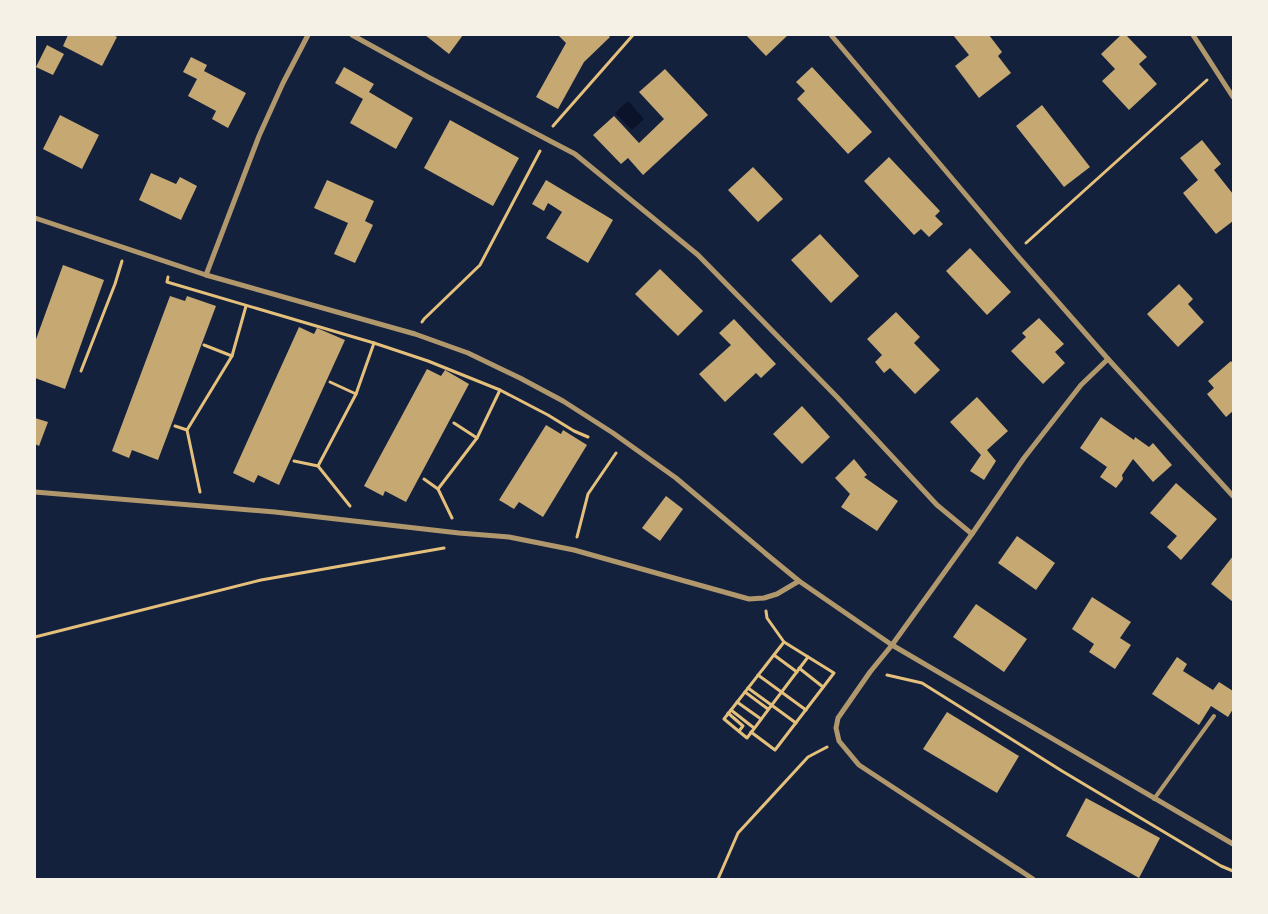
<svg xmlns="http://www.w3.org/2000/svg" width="1268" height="914" font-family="'Nunito Sans',sans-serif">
  <rect width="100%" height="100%" fill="#14213d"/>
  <polygon fill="#0b132b" points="628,101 644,119 632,130 615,113"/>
  <g fill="#c6a872">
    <polygon points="68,35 113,35 117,37 102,66 63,46"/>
    <polygon points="425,35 463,35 449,54"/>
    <polygon points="558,35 608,35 610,37 584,62 558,109 536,97 566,43"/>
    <polygon points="746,35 788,35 766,56"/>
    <polygon points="953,35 989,35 1002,52 998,56 1011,73 979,98 955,66 969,55"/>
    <polygon points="1121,35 1126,35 1147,57 1139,64 1157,84 1129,110 1102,81 1115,69 1101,54"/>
    <polygon points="47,45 64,54 53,75 36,67"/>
    <polygon points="191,57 207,65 204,71 246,93 228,128 212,119 216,111 188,96 197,79 183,72"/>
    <polygon points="344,67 374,84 369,92 413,118 396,149 350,123 363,99 335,83"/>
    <polygon points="812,67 872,132 848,154 797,99 805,91 796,82"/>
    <polygon points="665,69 708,115 643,175 628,158 621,164 593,135 614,116 639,143 664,119 639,92"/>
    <polygon points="1042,105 1090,167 1064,187 1016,126"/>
    <polygon points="60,115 99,135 82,169 43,149"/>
    <polygon points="450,120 519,158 493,206 424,168"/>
    <polygon points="1202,140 1221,164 1214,170 1233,194 1233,221 1216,234 1183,193 1198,180 1180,158"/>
    <polygon points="889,157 940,211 935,216 943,224 929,237 921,229 914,235 864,181"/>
    <polygon points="753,167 783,199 758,222 728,190"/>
    <polygon points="151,173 176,184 180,177 197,186 181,220 139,200"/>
    <polygon points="327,180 374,201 365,221 373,225 355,263 334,254 348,223 314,208"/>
    <polygon points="546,180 613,220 588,263 546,238 562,212 548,203 544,211 532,204"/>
    <polygon points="820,234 859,276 831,303 791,260"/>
    <polygon points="970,248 1011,292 987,315 946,271"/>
    <polygon points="63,265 104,280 65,389 35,378 35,342"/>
    <polygon points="660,269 703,311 678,336 635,294"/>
    <polygon points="1179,284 1193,299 1188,304 1204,322 1178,347 1147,314"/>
    <polygon points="170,296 185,301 187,296 216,306 158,460 132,450 129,458 112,451"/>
    <polygon points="896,312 920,337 914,343 940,370 915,394 890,368 884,373 875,362 882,355 867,339"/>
    <polygon points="1039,318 1064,344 1055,352 1065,363 1043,384 1011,351 1026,337 1022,333"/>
    <polygon points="734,319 776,364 761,378 756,373 725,402 699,374 731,345 719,333"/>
    <polygon points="299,327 314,334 317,328 345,340 279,485 258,475 254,483 233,473"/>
    <polygon points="1231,361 1233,364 1233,411 1226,417 1207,394 1214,388 1208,381"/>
    <polygon points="427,369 441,376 445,370 469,384 406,502 385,491 383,496 364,486"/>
    <polygon points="977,397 1008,431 987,450 996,461 984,480 970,471 981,455 950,422"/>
    <polygon points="802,406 830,437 802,464 773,434"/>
    <polygon points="1101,417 1134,440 1135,437 1149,447 1153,443 1172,465 1153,482 1133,459 1122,475 1123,479 1116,488 1100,477 1107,467 1080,448"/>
    <polygon points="35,418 48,422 39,446 35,444"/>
    <polygon points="546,425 561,434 563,430 587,445 543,517 519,502 514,509 499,500"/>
    <polygon points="854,459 867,475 864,477 898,501 877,531 841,507 850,494 835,478"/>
    <polygon points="1176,483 1217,519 1181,560 1167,547 1177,536 1150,513"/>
    <polygon points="666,496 683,509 660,541 642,528"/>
    <polygon points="1017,536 1055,563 1036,590 998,563"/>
    <polygon points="1233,556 1233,602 1211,584"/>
    <polygon points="1092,597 1131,622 1120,638 1131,645 1115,669 1089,652 1094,644 1072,629"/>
    <polygon points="976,604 1027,639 1004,672 953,637"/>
    <polygon points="1177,657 1187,664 1183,671 1213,690 1219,682 1233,691 1233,709 1228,717 1211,706 1199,725 1152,694"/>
    <polygon points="947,712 1019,756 997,793 923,749"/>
    <polygon points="1086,798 1160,838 1139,878 1066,836"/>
  </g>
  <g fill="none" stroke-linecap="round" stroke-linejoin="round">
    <g stroke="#e5c07b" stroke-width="3">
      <polyline points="553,126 633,35"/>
      <polyline points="1026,243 1207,80"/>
      <polyline points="168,277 167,282 374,343 428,361 500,390 548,415 574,431 588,437"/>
      <polyline points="422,322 424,319 480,265 540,151"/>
      <polyline points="204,345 232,356"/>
      <polyline points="81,371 115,284 122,261"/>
      <polyline points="330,382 356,394"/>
      <polyline points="454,423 477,438"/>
      <polyline points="175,426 187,430"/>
      <polyline points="294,461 318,466"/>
      <polyline points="424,479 438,489"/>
      <polyline points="200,492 187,430 232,356 246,306"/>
      <polyline points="350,506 318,466 356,394 374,343"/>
      <polyline points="452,518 438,489 477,438 500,390"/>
      <polyline points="577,537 588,494 616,453"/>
      <polyline points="35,637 261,580 444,548"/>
      <polyline points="784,642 724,719 747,738 808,657"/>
      <polyline points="774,655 797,672"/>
      <polyline points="799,668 823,687"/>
      <polyline points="758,675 806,710"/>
      <polyline points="887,675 922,683 1062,771 1221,866 1233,871"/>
      <polyline points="748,688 796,723"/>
      <polyline points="745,692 768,709"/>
      <polyline points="737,702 761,719"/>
      <polyline points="731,710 754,728"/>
      <polyline points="728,713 743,726 739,731"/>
      <polyline points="751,732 775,750 834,673 784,642 767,618 766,611"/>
      <polyline points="718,879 738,833 808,757 827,747"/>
    </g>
    <polyline stroke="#b1986c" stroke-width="4" points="1154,799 1214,716"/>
    <g stroke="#b1986c" stroke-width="5">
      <polyline points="352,35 428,77 575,154 698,255 837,397 937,505 972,534"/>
      <polyline points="831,35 1015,253 1108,359 1233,496"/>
      <polyline points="1193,35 1233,97"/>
      <polyline points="35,218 206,275 415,334 468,353 520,378 563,401 613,433 676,478 771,558 799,581 892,645 1233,844"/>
      <polyline points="206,275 259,136 283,83 308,35"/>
      <polyline points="35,492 275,512 459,533 509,537 574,550 749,599 764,598 777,594 799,581"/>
      <polyline points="1033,879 859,765 839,741 836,728 838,718 870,672 892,645 972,534 1024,458 1081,385 1108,359"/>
    </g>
  </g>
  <rect width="1268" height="914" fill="none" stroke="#f6f1e7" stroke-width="72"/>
</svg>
